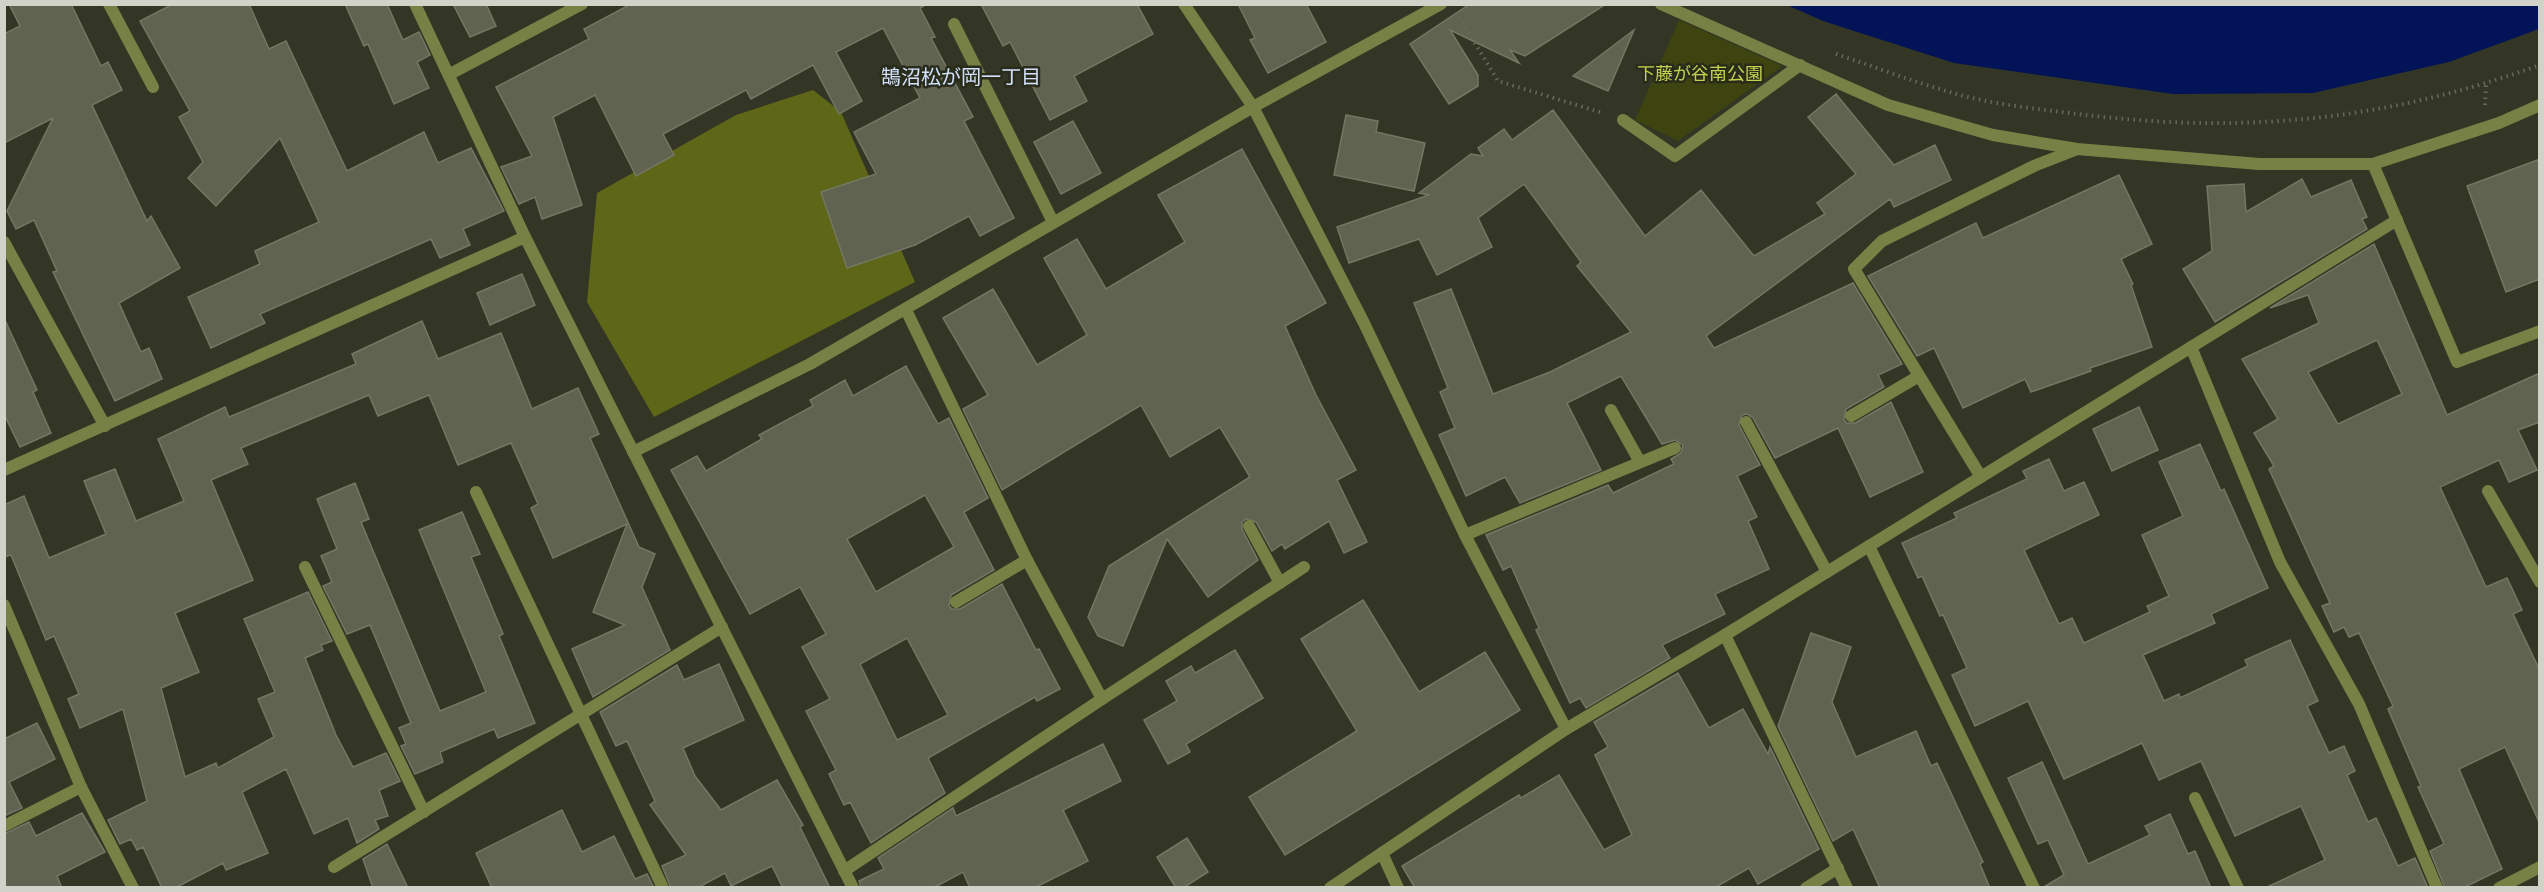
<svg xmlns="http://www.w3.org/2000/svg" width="2544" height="892" font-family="Overpass,'Noto Sans JP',sans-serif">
  <rect width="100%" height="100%" fill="#333624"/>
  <polygon fill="#3e440f" points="1679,20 1782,66 1678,141 1635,120"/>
  <polygon fill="#5e6618" points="813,90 841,112 915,282 654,417 587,302 597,193 736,115"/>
  <polygon fill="#021358" points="2539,4 2539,29 2449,62 2313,93 2173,94 1954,63 1823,21 1787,5"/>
  <g fill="#5f634f" stroke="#737763" stroke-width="1.5" fill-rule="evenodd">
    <polygon points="9,4 71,4 101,66 108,62 122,90 92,105 147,221 151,216 180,268 119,303 141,352 149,348 162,379 115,401 53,272 57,271 34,220 16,229 7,211 53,118 4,143 4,34 20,26"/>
    <polygon points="173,4 249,4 269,49 286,41 347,171 424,132 438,163 471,148 504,211 463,229 470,245 440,258 431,239 260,314 265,323 211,348 188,297 260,264 255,251 319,222 280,138 216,206 188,178 203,162 179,117 190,111 140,21"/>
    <polygon points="345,4 387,4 403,40 419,32 430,55 417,62 429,88 394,104 368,44 364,46"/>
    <polygon points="453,4 486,4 496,26 470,37"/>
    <polygon points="631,4 927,4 920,8 935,37 931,38 973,117 964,121 1014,218 980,236 969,216 915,245 847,268 821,192 876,174 854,132 920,98 883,28 836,52 862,101 839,114 813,65 751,99 746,90 663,134 674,155 636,176 595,95 553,117 582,205 542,219 535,197 519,204 501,167 532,156 496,87 589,39 584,29"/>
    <polygon points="981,4 1137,4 1153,34 1074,76 1087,101 1050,120 1010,42 1003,46"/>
    <polygon points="1238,4 1306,4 1326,42 1268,73 1250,40 1255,38"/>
    <polygon points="1470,4 1606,4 1525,56 1510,50 1519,63 1450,30 1478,75 1478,86 1449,104 1410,44"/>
    <polygon points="1634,30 1608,91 1573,76"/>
    <polygon points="1836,94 1894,165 1935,145 1951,180 1894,207 1890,199 1706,336 1714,348 1853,283 1902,364 1878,375 1884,387 1846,409 1844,420 1847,423 1855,423 1891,402 1923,472 1870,497 1838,428 1775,458 1753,418 1747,414 1742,415 1739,425 1760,465 1737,476 1757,517 1748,521 1769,569 1715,594 1725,614 1662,645 1670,658 1586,708 1580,698 1570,703 1536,630 1539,628 1511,566 1503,570 1486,535 1608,485 1613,493 1674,464 1671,459 1681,453 1683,445 1675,440 1662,444 1621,376 1567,403 1601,470 1520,503 1505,477 1466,496 1439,435 1455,428 1440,392 1448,388 1414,303 1451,289 1493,394 1550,372 1631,332 1577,266 1581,262 1524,184 1478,218 1492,247 1437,275 1419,239 1349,263 1337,227 1429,195 1419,193 1471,154 1483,156 1478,148 1504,129 1512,140 1553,110 1645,236 1701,190 1754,256 1825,214 1817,203 1856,174 1808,117"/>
    <polygon points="1346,115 1378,121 1376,132 1425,143 1414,191 1334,175"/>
    <polygon points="1073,121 1101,173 1061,194 1034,142"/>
    <polygon points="1242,149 1326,303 1285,326 1316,395 1356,470 1337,480 1367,542 1344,553 1329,521 1285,549 1282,544 1272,551 1256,522 1246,519 1242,522 1242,529 1258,560 1208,597 1167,539 1123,646 1098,636 1088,617 1109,566 1250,477 1220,427 1170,457 1141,405 1002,490 963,409 988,395 943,318 993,289 1037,365 1087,335 1044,258 1077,239 1106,289 1185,242 1158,195"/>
    <polygon points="2540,159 2540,279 2506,292 2467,186"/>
    <polygon points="2119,175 2152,244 2121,259 2133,284 2131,285 2152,347 2090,368 2091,371 2031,392 2025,379 1963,408 1934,348 1917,356 1868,276 1976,223 1983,238"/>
    <polygon points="2302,179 2311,197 2351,180 2367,217 2362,219 2367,229 2215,322 2183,269 2212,251 2207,186 2244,184 2246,212"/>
    <path d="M2374,244L2447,415L2540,373V422L2518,430L2537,470L2509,482L2499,460L2440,487L2486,587L2507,578L2522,610L2513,614L2540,671V824L2505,747L2459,769L2502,869L2463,888H2445L2430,851L2444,844L2418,787L2421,786L2388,709L2393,706L2359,633L2349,637L2344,627L2334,632L2322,606L2330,603L2269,469L2274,466L2254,433L2278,419L2242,359L2319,323L2308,295L2270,308ZM2377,340L2402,394L2338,424L2308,372Z"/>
    <polygon points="522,274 535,305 490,325 477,293"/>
    <polygon points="4,318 37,390 33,392 51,433 20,447 4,414"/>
    <polygon points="422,321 438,359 501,333 532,409 578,388 599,434 590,438 639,547 655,554 642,587 670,650 593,697 572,649 625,625 593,612 627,524 553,558 531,508 538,504 511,443 458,465 429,395 378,416 369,395 241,448 248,464 211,480 253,580 175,613 199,672 161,688 185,777 216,763 218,768 274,737 258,699 275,692 244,619 308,592 332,641 321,645 323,650 305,658 336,735 353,767 386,753 400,781 379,790 388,816 375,820 379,829 357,843 348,818 314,834 286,769 242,792 268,853 226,870 223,863 175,888 162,888 143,847 137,850 131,839 120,844 108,820 147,801 123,709 80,728 68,699 79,694 54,636 46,640 11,555 4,557 4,505 24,496 49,558 106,534 84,481 115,469 136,521 184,501 158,439 225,407 229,417 356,364 352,354"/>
    <path d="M906,366L938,424L949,418L988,498L964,512L994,570L951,595L949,606L952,609H960L1002,584L1036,650L1039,649L1060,689L1037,701L1035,697L928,758L945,793L871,843L850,802L844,805L829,774L836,770L806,711L830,699L802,647L826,634L800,587L750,614L671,470L697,456L706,471L762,439L759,435L813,406L810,400L845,380L853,396ZM925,495L954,547L876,592L847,539ZM907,638L948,715L897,740L860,664Z"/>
    <polygon points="2139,407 2158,450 2112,471 2093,429"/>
    <polygon points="2200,444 2221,491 2224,489 2268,588 2211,614 2215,623 2143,655 2164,701 2179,694 2180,698 2248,666 2245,660 2290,640 2318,701 2307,706 2329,753 2344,746 2355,771 2347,775 2368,822 2376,818 2398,866 2415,858 2428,888 2265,888 2325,860 2301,806 2235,836 2201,761 2159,780 2142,743 2064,779 2028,701 1975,726 1952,675 1967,668 1943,615 1940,616 1922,576 1918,578 1902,543 1957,518 1954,513 2027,479 2023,471 2049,459 2064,491 2084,482 2099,515 2024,550 2059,624 2072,618 2084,643 2150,612 2147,606 2169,596 2142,535 2183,516 2159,462"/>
    <polygon points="355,483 369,519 361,522 440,711 486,692 419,530 462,512 480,554 471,557 503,634 499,636 535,723 498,738 494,729 440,752 443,762 415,774 401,746 406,744 399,728 411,723 370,625 347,634 323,586 332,582 321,556 337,549 317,499"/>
    <polygon points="1363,600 1419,692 1485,652 1520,710 1285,855 1249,797 1357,731 1301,639"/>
    <polygon points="1811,633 1851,647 1832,702 1856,757 1916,731 1931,766 1937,763 1983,862 1980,864 1990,888 1880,888 1853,829 1833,841 1778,726"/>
    <polygon points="1235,650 1263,698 1186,744 1190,752 1168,764 1144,720 1177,701 1166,681 1191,666 1195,673"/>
    <polygon points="719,664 744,720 683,748 695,776 721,810 777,780 803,825 800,827 830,888 783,888 772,866 731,886 725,873 697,888 671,888 662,866 686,855 650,805 655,801 627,741 616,746 600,712 677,665 684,680"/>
    <polygon points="1678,673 1709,728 1743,709 1768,754 1770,747 1819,849 1758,884 1749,868 1714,888 1415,888 1402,866 1519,795 1521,798 1559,775 1604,850 1632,835 1595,755 1608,747 1594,722"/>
    <polygon points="37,723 55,759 9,782 22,808 4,816 4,739"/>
    <polygon points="1103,744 1121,781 1063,810 1088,861 1034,888 970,888 963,872 933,888 861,888 859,881 884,869 878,858 953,808 956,816"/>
    <polygon points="2042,762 2088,864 2150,835 2145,826 2170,814 2188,854 2195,851 2211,888 2042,888 2064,875 2048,840 2038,844 2008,778"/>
    <polygon points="562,810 582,852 614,836 635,879 647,874 654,888 492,888 476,853"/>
    <polygon points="82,813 105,852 57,876 62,888 4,888 4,834 29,822 36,836"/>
    <polygon points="1187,838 1208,872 1183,888 1176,888 1157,857"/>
    <polygon points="387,844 408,888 373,888 363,859"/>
  </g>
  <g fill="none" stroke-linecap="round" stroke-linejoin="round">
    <g stroke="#676a5a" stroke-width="4" stroke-dasharray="1.5 4.5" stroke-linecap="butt">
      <polyline points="1459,17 1498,81 1603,113"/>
      <path d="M1836,54C1875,67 1914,82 1953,93C1990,104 2031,108 2070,113C2237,135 2381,122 2540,65"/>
      <polyline points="2485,105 2486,84"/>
    </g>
    <g stroke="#788145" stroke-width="12">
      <polyline points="109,4 153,87"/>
      <polyline points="1611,410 1640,462"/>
      <polyline points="1746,422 1827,572"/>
      <polyline points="476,492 663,888"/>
      <polyline points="1249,526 1280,583"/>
      <polyline points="1465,535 1675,448"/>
      <polyline points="305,567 424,812"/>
      <polyline points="956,602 1027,560"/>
      <polyline points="4,605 81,787 133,888"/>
      <polyline points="1102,699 1304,567"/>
      <polyline points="4,826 81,787"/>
      <polyline points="334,867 722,627"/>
      <polyline points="1806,888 1838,868"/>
    </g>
    <g stroke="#788145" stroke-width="12">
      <polyline points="415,4 525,237 853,888"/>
      <polyline points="1184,4 1253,107 1364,323 1465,535 1566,729"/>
      <polyline points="1661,4 1888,105 1993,135 2077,149 2259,164 2373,164 2499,123 2540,105"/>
      <polyline points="954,24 1053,222"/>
      <polyline points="450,74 582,4"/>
      <polyline points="1623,120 1675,156 1800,65"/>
      <polyline points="2373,164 2457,362 2540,331"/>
      <polyline points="4,242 105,426"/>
      <polyline points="2191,347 2280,562 2359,704 2437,888"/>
      <polyline points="1851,416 1919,376"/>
      <polyline points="633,452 810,364 1253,107 1441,4"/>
      <polyline points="4,470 525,237"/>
      <polyline points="1981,477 1854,269 1882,241 2034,166 2075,150"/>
      <polyline points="2488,491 2540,582"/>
      <polyline points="1869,546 2034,888"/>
      <polyline points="1725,635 1847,888"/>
      <polyline points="2195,798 2238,888"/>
      <polyline points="1382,853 1398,888"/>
      <polyline points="844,871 1102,699 1027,560 906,310"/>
      <polyline points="1330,888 1566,729 1725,635 2397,220"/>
      <polyline points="2499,888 2540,867"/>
    </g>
  </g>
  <g text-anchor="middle" stroke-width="5" stroke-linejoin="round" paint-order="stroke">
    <g font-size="18" fill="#c2d24f" stroke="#292c1b">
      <text x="1700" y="80">下藤が谷南公園</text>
    </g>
    <g font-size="20" fill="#d2e0fb" stroke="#292c1b">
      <text x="961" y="84">鵠沼松が岡一丁目</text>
    </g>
  </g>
  <rect width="2544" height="892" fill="none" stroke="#d1d3c8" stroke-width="12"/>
</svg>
